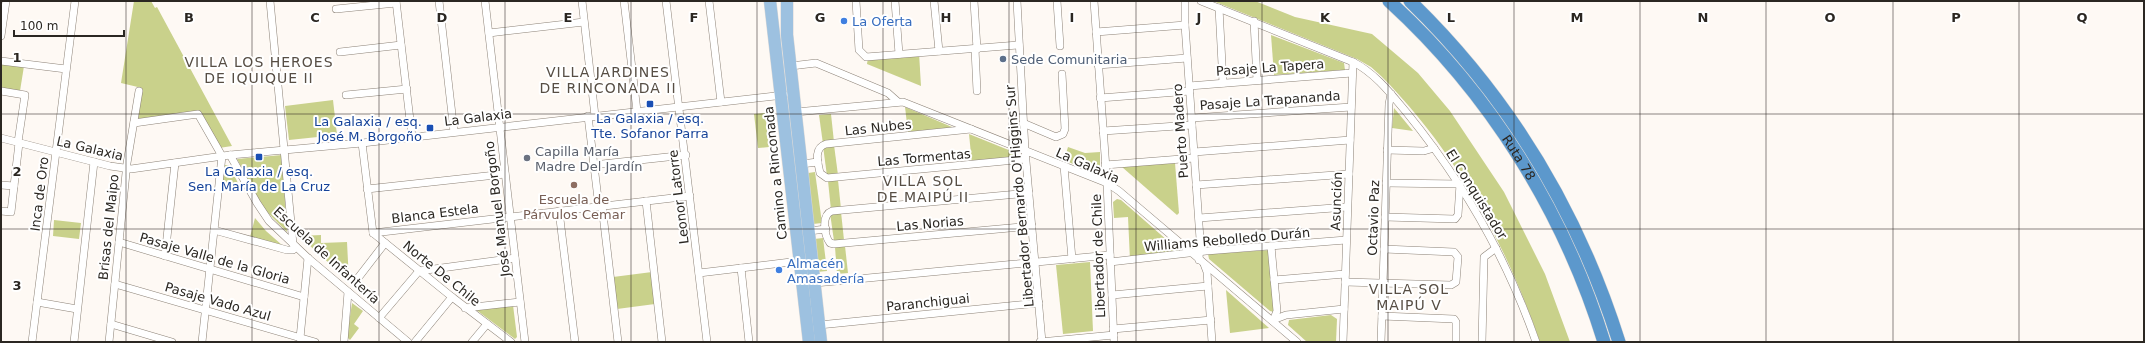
<svg xmlns="http://www.w3.org/2000/svg" width="2145" height="343" font-family="'DejaVu Sans',sans-serif">
  <rect width="100%" height="100%" fill="#fef9f4"/>
  <g fill="#c9d18b">
    <polygon points="134,1 151,1 155,8 157,7 232,146 219,148 199,112 136,120 142,88 121,83"/>
    <path d="M1213,1H1255L1295,17L1372,34L1418,73L1450,111L1504,192L1545,274L1570,342H1540C1506,244 1455,150 1381,76L1371,67L1357,59Z"/>
    <polygon points="1271,35 1344,63 1345,70 1274,75"/>
    <polygon points="919,53 921,86 867,64 868,57"/>
    <polygon points="1,63 24,66 20,91 1,88"/>
    <polygon points="333,100 337,135 289,140 285,106"/>
    <polygon points="905,107 952,127 955,131 908,132"/>
    <polygon points="1394,108 1413,131 1392,128"/>
    <polygon points="765,113 769,147 758,148 754,114"/>
    <polygon points="831,114 834,142 823,144 819,115"/>
    <polygon points="969,134 1016,153 1021,160 972,164"/>
    <polygon points="834,145 838,175 827,176 823,146"/>
    <polygon points="1068,147 1085,153 1100,152 1100,171 1096,174 1064,160"/>
    <polygon points="282,155 287,232 263,208 237,159"/>
    <polygon points="1175,163 1179,213 1177,215 1122,167"/>
    <polygon points="225,165 229,165 241,189 221,185"/>
    <polygon points="815,172 822,223 813,224 808,173"/>
    <polygon points="838,180 841,209 831,210 828,181"/>
    <polygon points="1117,199 1121,200 1183,254 1130,260 1128,217 1114,218 1113,202"/>
    <polygon points="841,212 844,240 834,241 830,213"/>
    <polygon points="255,218 266,231 282,245 250,237"/>
    <polygon points="54,220 81,223 79,239 53,236"/>
    <polygon points="321,235 321,243 347,242 349,281 299,236"/>
    <polygon points="823,238 827,271 817,272 814,239"/>
    <polygon points="845,246 848,273 837,274 835,247"/>
    <polygon points="1271,250 1274,312 1270,311 1209,259 1208,254"/>
    <polygon points="1090,262 1093,331 1063,334 1056,265"/>
    <polygon points="652,272 655,304 617,309 613,277"/>
    <polygon points="1226,290 1269,328 1230,333"/>
    <polygon points="352,303 363,311 354,324 359,328 350,340 347,337"/>
    <polygon points="513,305 517,337 515,339 475,309"/>
    <polygon points="1331,315 1337,319 1336,342 1307,342 1288,325 1289,320"/>
  </g>
  <g fill="none" stroke-linecap="round" stroke-linejoin="round">
    <defs>
      <g id="minor">
        <polyline points="270,1 293,244"/>
        <polyline points="396,1 412,137"/>
        <polyline points="439,1 454,132"/>
        <polyline points="485,1 525,342"/>
        <polyline points="582,1 595,116"/>
        <polyline points="624,1 637,111"/>
        <polyline points="666,1 707,342"/>
        <polyline points="709,1 721,102"/>
        <polyline points="856,1 859,50 866,57 1019,45"/>
        <polyline points="895,1 899,54"/>
        <polyline points="934,1 939,51"/>
        <polyline points="974,1 977,49"/>
        <polyline points="1017,1 1025,150 1042,342"/>
        <polyline points="1057,1 1060,46"/>
        <polyline points="1094,1 1107,183 1114,342"/>
        <polyline points="1185,1 1185,25 1200,239 1199,260"/>
        <path d="M1201,1L1353,62C1375,73 1391,94 1407,113C1463,182 1507,258 1536,342"/>
        <polyline points="1219,8 1223,83"/>
        <polyline points="336,9 396,3"/>
        <polyline points="1254,21 1257,80"/>
        <polyline points="1096,32 1185,25"/>
        <polyline points="489,33 584,22"/>
        <polyline points="1,36 6,1"/>
        <polyline points="975,49 977,91"/>
        <polyline points="340,52 401,45"/>
        <polyline points="1,61 66,69"/>
        <polyline points="1098,65 1187,58"/>
        <polyline points="791,66 816,63 888,93 897,101"/>
        <polyline points="1189,86 1352,73"/>
        <polyline points="1,91 25,95 18,142"/>
        <polyline points="346,95 407,89"/>
        <polyline points="1100,98 1190,91"/>
        <polyline points="796,112 903,102 1107,183 1119,191 1297,342"/>
        <polyline points="588,116 599,207"/>
        <polyline points="1192,118 1351,107"/>
        <polyline points="134,123 198,114 222,156 202,342"/>
        <polyline points="1023,123 1056,137 1063,134 1065,129 1062,74"/>
        <path d="M971,129L826,144C813,148 818,163 820,173L827,178L1025,159"/>
        <polyline points="1103,131 1192,125"/>
        <polyline points="1,138 110,166 131,169 230,155 362,143 784,95"/>
        <polyline points="362,143 373,233 452,297 511,342"/>
        <polyline points="1387,150 1424,151 1434,148"/>
        <polyline points="1194,152 1350,140"/>
        <polyline points="230,155 257,203 269,221 308,258 408,342"/>
        <polyline points="801,164 818,162"/>
        <polyline points="593,165 686,155"/>
        <polyline points="1105,165 1194,158"/>
        <polyline points="1064,166 1072,259"/>
        <polyline points="1,185 14,186"/>
        <polyline points="1196,185 1349,174"/>
        <polyline points="367,189 505,174"/>
        <path d="M1029,193L832,211C821,215 824,235 830,243L834,244L1032,226"/>
        <polyline points="646,201 662,342"/>
        <polyline points="602,206 618,342"/>
        <polyline points="1,211 11,212 19,143"/>
        <polyline points="559,211 575,342"/>
        <polyline points="1385,217 1455,219 1458,215 1460,184 1386,183"/>
        <polyline points="1199,218 1347,207"/>
        <polyline points="214,230 287,250 293,250 296,247"/>
        <polyline points="809,231 826,229"/>
        <polyline points="373,233 690,196"/>
        <polyline points="119,242 304,297"/>
        <polyline points="1271,246 1277,311 1273,321"/>
        <polyline points="165,256 175,163"/>
        <polyline points="1110,262 1206,251 1346,240"/>
        <polyline points="1204,264 1207,272 1212,342"/>
        <polyline points="741,268 749,342"/>
        <polyline points="699,273 799,261"/>
        <polyline points="358,278 385,243"/>
        <polyline points="1274,280 1345,274"/>
        <polyline points="1345,282 1451,285 1456,282 1458,257 1454,252 1384,249"/>
        <polyline points="815,283 1110,255"/>
        <polyline points="115,284 315,342"/>
        <polyline points="1112,295 1208,286"/>
        <polyline points="37,302 77,309"/>
        <polyline points="465,308 520,302"/>
        <polyline points="1382,316 1454,319 1456,322 1456,342"/>
        <polyline points="379,318 419,271 515,258"/>
        <polyline points="1273,320 1286,315 1344,309"/>
        <polyline points="111,324 172,342"/>
        <polyline points="819,325 1039,303"/>
        <polyline points="1113,329 1211,320"/>
        <polyline points="300,338 308,258"/>
        <polyline points="32,342 75,1"/>
        <polyline points="74,342 94,162"/>
        <polyline points="109,342 127,163 139,91"/>
        <polyline points="344,342 348,292"/>
        <polyline points="415,342 452,297"/>
        <polyline points="472,342 487,324"/>
        <polyline points="1040,342 1114,335"/>
        <polyline points="1343,342 1353,62"/>
        <polyline points="1381,342 1389,104 1391,94"/>
        <polyline points="1482,342 1484,257 1496,248"/>
      </g>
      <g id="primary">
        <polyline points="770,1 809,342"/>
        <polyline points="787,1 787,35 821,342"/>
      </g>
      <g id="motorway">
        <path id="s1" d="M1389,1C1490,93 1564,212 1604,342"/>
        <path d="M1410,1C1508,96 1578,212 1619,342"/>
      </g>
    </defs>
    <use href="#minor" stroke="#8d8378" stroke-width="8"/>
    <use href="#primary" stroke="#d9d8d7" stroke-width="13"/>
    <use href="#motorway" stroke="#d9d8d7" stroke-width="14"/>
    <use href="#minor" stroke="#fff" stroke-width="7"/>
    <use href="#primary" stroke="#9dc1e0" stroke-width="12"/>
    <use href="#motorway" stroke="#5c98cc" stroke-width="13"/>
  </g>
  <path fill="none" stroke="#2b2722" stroke-width="1" stroke-opacity="0.55" d="M126,1V342M252,1V342M379,1V342M505,1V342M631,1V342M757,1V342M883,1V342M1009,1V342M1136,1V342M1262,1V342M1388,1V342M1514,1V342M1640,1V342M1766,1V342M1893,1V342M2019,1V342M1,114H2144M1,229H2144"/>
  <g fill="#3f7fe0" stroke="#fff" stroke-width="1.5">
    <circle cx="844" cy="21" r="4"/>
    <circle cx="779" cy="270" r="4"/>
  </g>
  <circle fill="#5c6f8a" stroke="#fff" stroke-width="1.5" cx="1003" cy="59" r="4"/>
  <g fill="#1a4fb4" stroke="#fff" stroke-width="1.5">
    <rect x="646" y="100" width="8" height="8" rx="2"/>
    <rect x="426" y="124" width="8" height="8" rx="2"/>
    <rect x="255" y="153" width="8" height="8" rx="2"/>
  </g>
  <circle fill="#6b7280" stroke="#fff" stroke-width="1.5" cx="527" cy="158" r="4"/>
  <circle fill="#8d6e63" stroke="#fff" stroke-width="1.5" cx="574" cy="185" r="4"/>
  <g text-anchor="middle" stroke-width="4" stroke-linejoin="round" paint-order="stroke">
    <g font-size="13" fill="#366cbe" stroke="#fff" text-anchor="start">
      <text x="852" y="26">La Oferta</text>
      <text x="787" y="268">Almacén<tspan x="787" dy="15">Amasadería</tspan></text>
    </g>
    <g font-size="13" fill="#4e5e75" stroke="#fff" text-anchor="start">
      <text x="1011" y="64">Sede Comunitaria</text>
    </g>
    <g font-size="13" fill="#2b2722" stroke="#fff">
      <text transform="translate(1270 67) rotate(-4)" y="5">Pasaje La Tapera</text>
      <text transform="translate(1270 100) rotate(-4)" y="5">Pasaje La Trapananda</text>
      <text transform="translate(478 117) rotate(-7)" y="5">La Galaxia</text>
      <text transform="translate(878 127) rotate(-6)" y="5">Las Nubes</text>
      <text transform="translate(1180 131) rotate(-94)" y="5">Puerto Madero</text>
      <text transform="translate(90 148) rotate(13)" y="5">La Galaxia</text>
      <text transform="translate(924 157) rotate(-5)" y="5">Las Tormentas</text>
      <text dy="5" stroke="none"><textPath href="#s1" startOffset="204">Ruta 78</textPath></text>
      <text transform="translate(1088 165) rotate(24)" y="5">La Galaxia</text>
      <text transform="translate(775 173) rotate(-96)" y="5">Camino a Rinconada</text>
      <text transform="translate(39 194) rotate(-83)" y="5">Inca de Oro</text>
      <text transform="translate(1477 194) rotate(58)" y="5">El Conquistador</text>
      <text transform="translate(1019 196) rotate(-95)" y="5">Libertador Bernardo O'Higgins Sur</text>
      <text transform="translate(678 197) rotate(-97)" y="5">Leonor Latorre</text>
      <text transform="translate(1336 201) rotate(-88)" y="5">Asunción</text>
      <text transform="translate(497 209) rotate(-97)" y="5">José Manuel Borgoño</text>
      <text transform="translate(435 213) rotate(-7)" y="5">Blanca Estela</text>
      <text transform="translate(1373 218) rotate(-88)" y="5">Octavio Paz</text>
      <text transform="translate(930 223) rotate(-5)" y="5">Las Norias</text>
      <text transform="translate(108 227) rotate(-84)" y="5">Brisas del Maipo</text>
      <text transform="translate(1227 239) rotate(-5)" y="5">Williams Rebolledo Durán</text>
      <text transform="translate(327 255) rotate(42)" y="5">Escuela de Infantería</text>
      <text transform="translate(1098 256) rotate(-92)" y="5">Libertador de Chile</text>
      <text transform="translate(215 258) rotate(16)" y="5">Pasaje Valle de la Gloria</text>
      <text transform="translate(442 273) rotate(39)" y="5">Norte De Chile</text>
      <text transform="translate(218 301) rotate(16)" y="5">Pasaje Vado Azul</text>
      <text transform="translate(928 302) rotate(-6)" y="5">Paranchiguai</text>
    </g>
    <g font-size="13" fill="#164399" stroke="#fff">
      <text x="650" y="123">La Galaxia / esq.<tspan x="650" dy="15">Tte. Sofanor Parra</tspan></text>
      <text x="422" y="126" text-anchor="end">La Galaxia / esq.<tspan x="422" dy="15">José M. Borgoño</tspan></text>
      <text x="259" y="176">La Galaxia / esq.<tspan x="259" dy="15">Sen. María de La Cruz</tspan></text>
    </g>
    <g font-size="13" fill="#5b616d" stroke="#fff" text-anchor="start">
      <text x="535" y="156">Capilla María<tspan x="535" dy="15">Madre Del Jardín</tspan></text>
    </g>
    <g font-size="13" fill="#785e54" stroke="#fff">
      <text x="574" y="204">Escuela de<tspan x="574" dy="15">Párvulos Cemar</tspan></text>
    </g>
    <g font-size="14" letter-spacing="1" fill="#574e44" stroke="#fff">
      <text x="259" y="67">VILLA LOS HEROES<tspan x="259" dy="16">DE IQUIQUE II</tspan></text>
      <text x="608" y="77">VILLA JARDINES<tspan x="608" dy="16">DE RINCONADA II</tspan></text>
      <text x="923" y="186">VILLA SOL<tspan x="923" dy="16">DE MAIPÚ II</tspan></text>
      <text x="1409" y="294">VILLA SOL<tspan x="1409" dy="16">MAIPÚ V</tspan></text>
    </g>
  </g>
  <g font-size="13" text-anchor="middle" font-weight="bold" fill="#2b2722" stroke="#fff" stroke-width="4" stroke-linejoin="round" paint-order="stroke">
    <text x="189" y="22">B</text>
    <text x="315" y="22">C</text>
    <text x="442" y="22">D</text>
    <text x="568" y="22">E</text>
    <text x="694" y="22">F</text>
    <text x="820" y="22">G</text>
    <text x="946" y="22">H</text>
    <text x="1072" y="22">I</text>
    <text x="1199" y="22">J</text>
    <text x="1325" y="22">K</text>
    <text x="1451" y="22">L</text>
    <text x="1577" y="22">M</text>
    <text x="1703" y="22">N</text>
    <text x="1830" y="22">O</text>
    <text x="1956" y="22">P</text>
    <text x="2082" y="22">Q</text>
    <text x="17" y="62">1</text>
    <text x="17" y="176">2</text>
    <text x="17" y="290">3</text>
  </g>
  <rect width="2145" height="343" fill="none" stroke="#2b2722" stroke-width="4"/>
  <path d="M14 30v6h110v-6" fill="none" stroke="#2b2722" stroke-width="2"/>
  <text x="20" y="30" font-size="12" fill="#2b2722" stroke="#ffffff" stroke-width="3" paint-order="stroke">100 m</text>
</svg>
